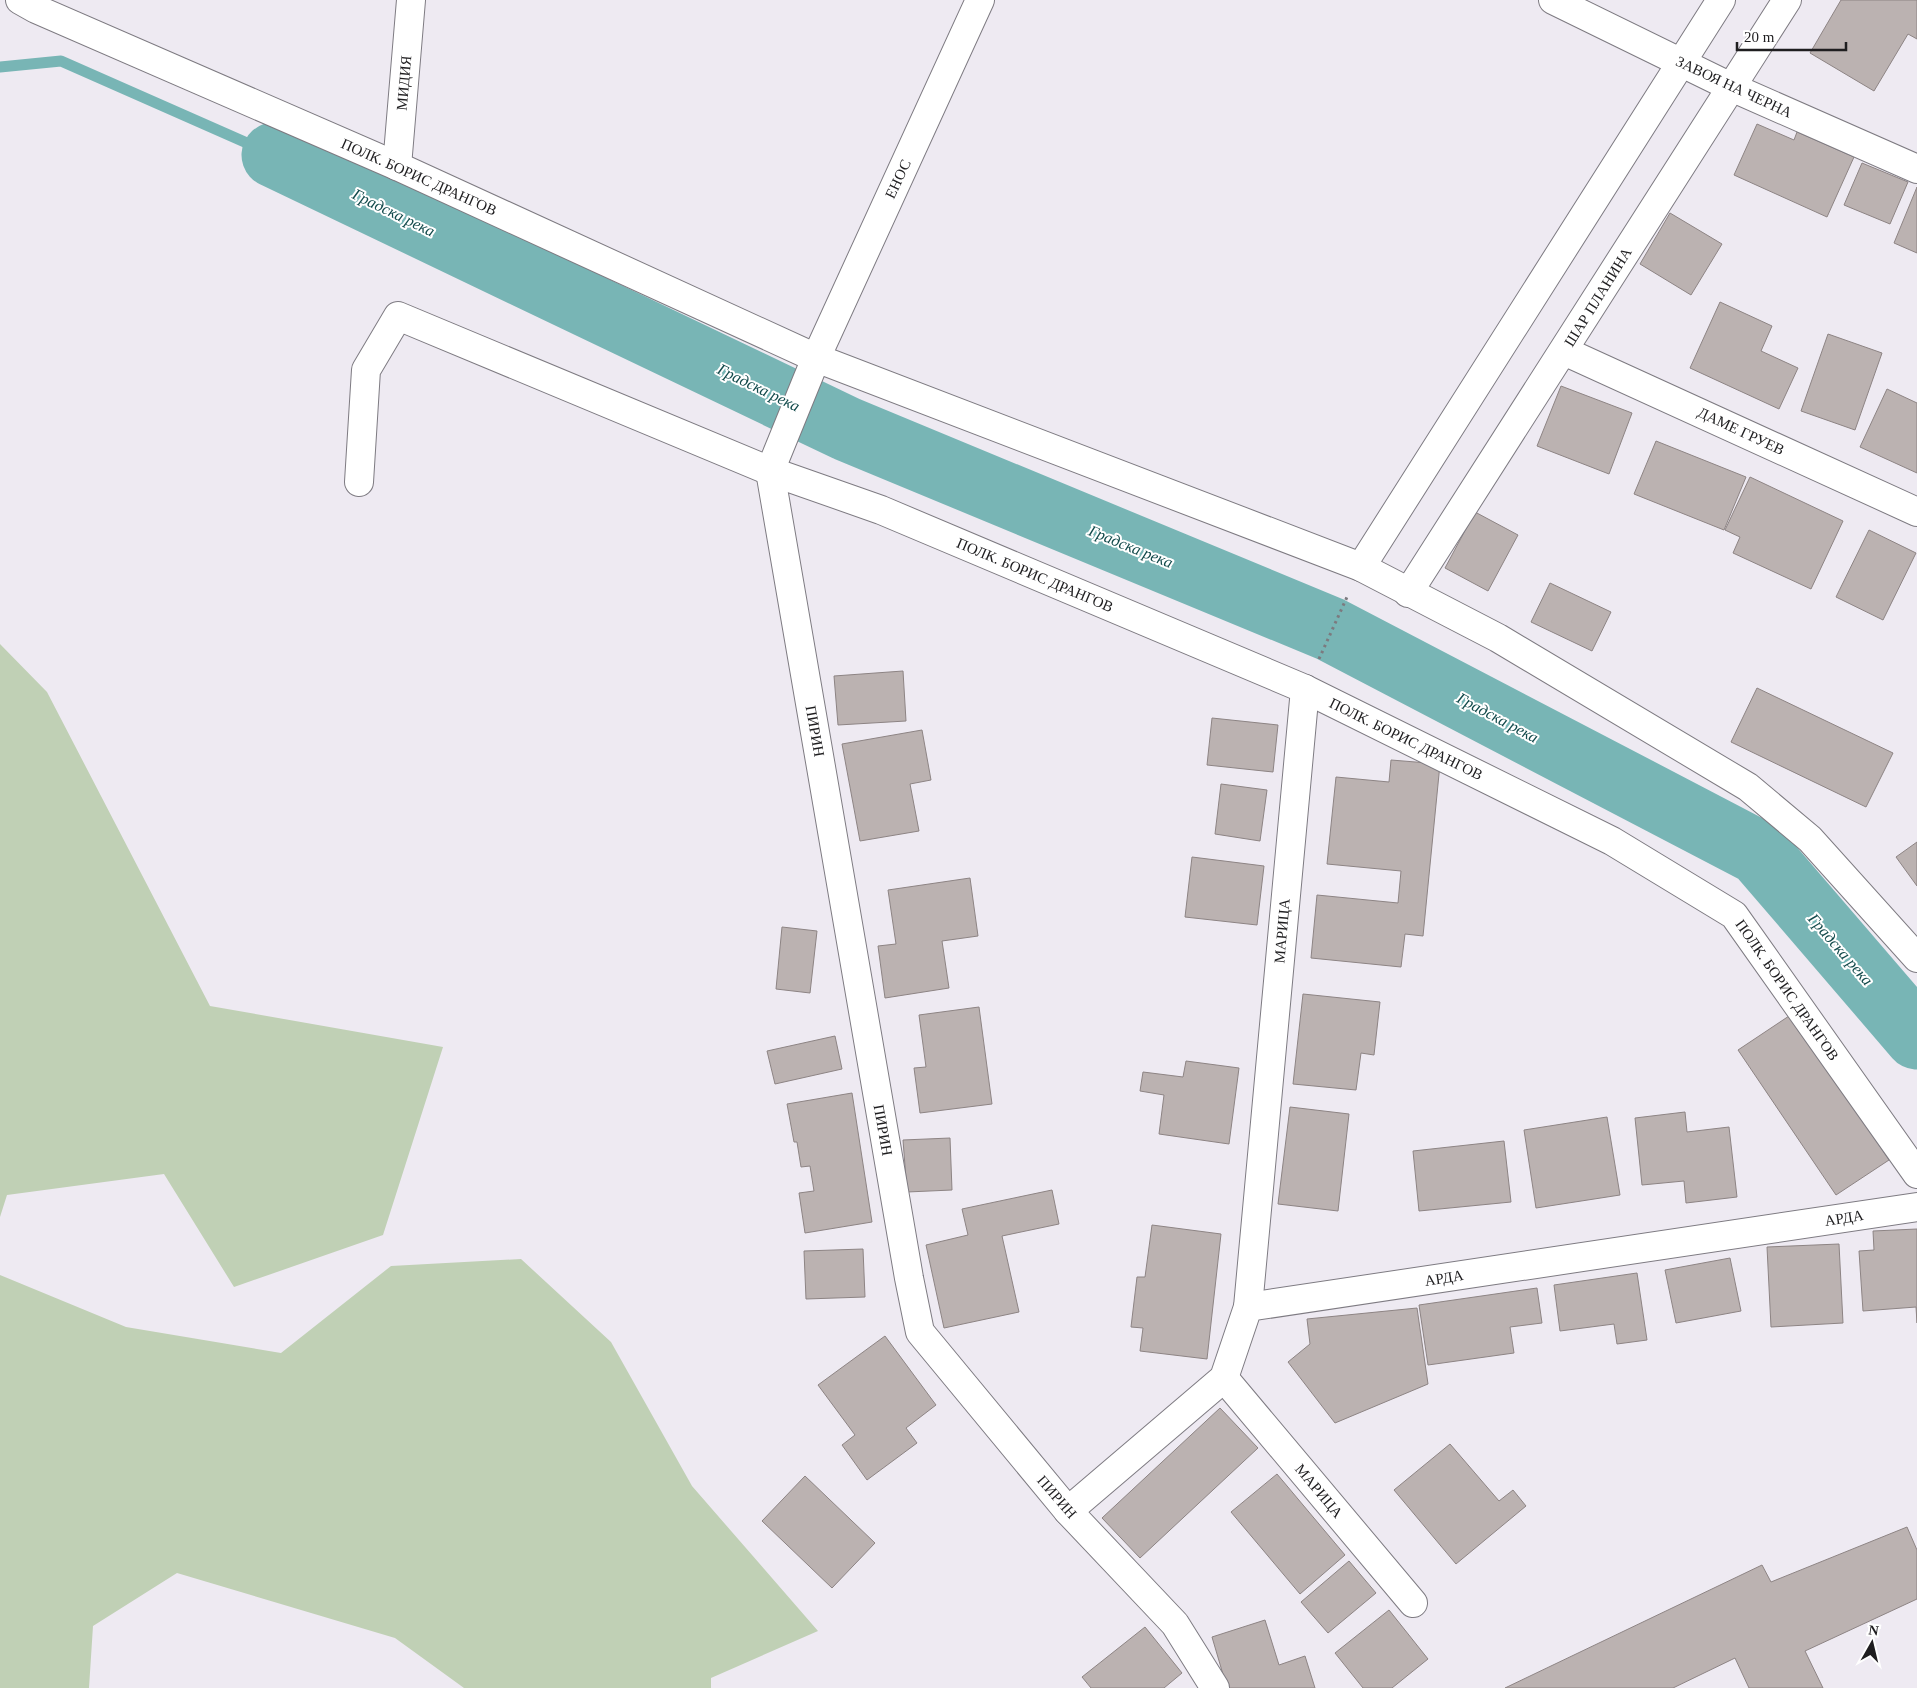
<svg xmlns="http://www.w3.org/2000/svg" width="1917" height="1688" font-family="'Times New Roman',serif">
  <rect width="100%" height="100%" fill="#eeeaf2"/>
  <g fill="#c0d0b5">
    <polygon points="0,644 47,692 210,1006 443,1047 383,1235 234,1287 164,1174 7,1195 0,1217"/>
    <polygon points="521,1259 611,1342 692,1486 818,1631 711,1678 711,1688 464,1688 395,1638 177,1573 93,1626 89,1688 0,1688 0,1275 126,1327 281,1353 391,1266"/>
  </g>
  <g fill="none" stroke-linecap="round" stroke-linejoin="round">
    <polyline stroke="#78b5b5" stroke-width="11" points="0,67 61,61 274,155"/>
    <polyline stroke="#78b5b5" stroke-width="65" points="274,155 847,429 1330,629 1759,853 1917,1037"/>
  </g>
  <g fill="#bbb2b1" stroke="#8d8484">
    <polygon points="1841,0 1917,0 1917,39 1908,34 1874,91 1810,53"/>
    <polygon points="1757,124 1794,140 1797,132 1854,157 1827,217 1734,175"/>
    <polygon points="1862,163 1908,182 1890,224 1844,205"/>
    <polygon points="1917,187 1917,253 1894,243"/>
    <polygon points="1670,213 1722,244 1691,295 1640,264"/>
    <polygon points="1720,302 1772,326 1761,351 1798,368 1779,409 1690,368"/>
    <polygon points="1828,334 1882,353 1855,430 1801,411"/>
    <polygon points="1561,386 1632,413 1609,474 1537,446"/>
    <polygon points="1887,389 1917,403 1917,473 1860,447"/>
    <polygon points="1656,441 1746,477 1724,530 1634,494"/>
    <polygon points="1750,477 1843,521 1811,589 1733,553 1740,537 1725,530"/>
    <polygon points="1475,512 1518,535 1488,591 1445,568"/>
    <polygon points="1869,530 1916,553 1883,620 1836,597"/>
    <polygon points="1550,583 1611,612 1592,651 1531,622"/>
    <polygon points="903,671 906,721 838,725 834,676"/>
    <polygon points="1757,688 1893,753 1866,807 1731,742"/>
    <polygon points="1212,718 1278,725 1273,772 1207,765"/>
    <polygon points="922,730 931,780 910,784 919,831 860,841 842,744"/>
    <polygon points="1391,760 1440,764 1423,936 1405,934 1401,967 1311,958 1317,895 1398,903 1401,871 1327,864 1336,777 1389,782"/>
    <polygon points="1221,784 1267,790 1260,841 1215,834"/>
    <polygon points="1917,842 1917,886 1896,857"/>
    <polygon points="1192,857 1264,866 1257,925 1185,917"/>
    <polygon points="970,878 978,936 942,941 949,988 885,998 878,946 896,944 888,890"/>
    <polygon points="782,927 817,931 810,993 776,989"/>
    <polygon points="1303,994 1380,1002 1374,1055 1361,1053 1356,1090 1293,1084"/>
    <polygon points="979,1007 992,1104 920,1113 914,1068 926,1067 919,1015"/>
    <polygon points="1792,1014 1889,1160 1836,1195 1738,1050"/>
    <polygon points="835,1036 842,1069 775,1084 767,1051"/>
    <polygon points="1186,1061 1239,1068 1229,1144 1159,1134 1164,1095 1140,1091 1143,1072 1183,1077"/>
    <polygon points="852,1093 872,1222 805,1233 799,1193 814,1191 810,1166 801,1167 797,1142 794,1142 787,1104"/>
    <polygon points="1290,1107 1349,1114 1338,1211 1278,1204"/>
    <polygon points="1685,1112 1687,1132 1729,1127 1737,1197 1686,1203 1684,1181 1642,1185 1635,1118"/>
    <polygon points="1607,1117 1620,1195 1536,1208 1524,1130"/>
    <polygon points="950,1138 952,1190 907,1192 903,1140"/>
    <polygon points="1504,1141 1511,1202 1419,1211 1413,1151"/>
    <polygon points="1052,1190 1059,1224 1002,1236 1019,1312 944,1328 926,1245 968,1235 962,1209"/>
    <polygon points="1152,1225 1221,1234 1207,1359 1140,1351 1143,1328 1131,1327 1137,1277 1145,1277"/>
    <polygon points="1917,1229 1917,1323 1916,1307 1863,1311 1859,1251 1874,1250 1873,1231"/>
    <polygon points="1839,1244 1843,1323 1771,1327 1767,1247"/>
    <polygon points="863,1249 865,1297 806,1299 804,1251"/>
    <polygon points="1730,1258 1741,1311 1676,1323 1665,1270"/>
    <polygon points="1637,1273 1647,1340 1617,1344 1614,1324 1560,1331 1554,1285"/>
    <polygon points="1537,1288 1542,1323 1510,1327 1514,1353 1428,1365 1419,1305"/>
    <polygon points="1417,1308 1428,1384 1335,1423 1288,1362 1310,1344 1307,1319"/>
    <polygon points="885,1336 936,1405 906,1428 917,1443 867,1480 842,1445 855,1435 818,1385"/>
    <polygon points="1220,1408 1258,1448 1140,1558 1102,1518"/>
    <polygon points="1450,1444 1499,1501 1513,1490 1526,1506 1456,1564 1394,1490"/>
    <polygon points="1277,1474 1345,1555 1300,1594 1231,1512"/>
    <polygon points="805,1476 875,1543 832,1588 762,1521"/>
    <polygon points="1907,1527 1917,1550 1917,1599 1805,1651 1823,1688 1749,1688 1735,1658 1673,1688 1505,1688 1762,1565 1771,1582"/>
    <polygon points="1349,1561 1376,1593 1328,1633 1301,1602"/>
    <polygon points="1389,1610 1428,1659 1392,1688 1363,1688 1335,1653"/>
    <polygon points="1265,1620 1279,1665 1305,1656 1315,1688 1227,1688 1212,1637"/>
    <polygon points="1145,1627 1182,1673 1164,1688 1091,1688 1082,1677"/>
  </g>
  <g fill="none" stroke-linecap="round" stroke-linejoin="round">
    <defs>
      <g id="street">
        <polyline points="20,0 36,9 397,166 816,358 1361,567 1498,638 1748,787 1810,839 1917,958"/>
        <polyline points="980,0 816,358 770,471 909,1278 920,1332 1068,1511 1175,1624 1215,1688"/>
        <polyline points="1553,0 1731,87 1917,169"/>
        <polyline points="397,166 411,0"/>
        <polyline points="1564,351 1917,512"/>
        <polyline points="359,482 366,370 398,316 770,471 881,510 1305,689 1612,841 1734,915 1917,1174"/>
        <polyline points="1361,567 1721,0"/>
        <polyline points="1408,593 1787,0"/>
        <polyline points="1248,1307 1305,689"/>
        <polyline points="1224,1378 1413,1603"/>
        <polyline points="1068,1511 1224,1378 1248,1307 1917,1207"/>
      </g>
    </defs>
    <use href="#street" stroke="#7e7b82" stroke-width="30"/>
    <polyline stroke="#7c7a7f" stroke-width="3" stroke-dasharray="2.5 4" stroke-linecap="butt" points="1319,659 1347,597"/>
    <use href="#street" stroke="#fff" stroke-width="28"/>
  </g>
  <g text-anchor="middle" stroke-width="4" stroke-linejoin="round" paint-order="stroke">
    <g font-size="15" fill="#1f1e20" stroke="#fff">
      <text transform="translate(404 83) rotate(-85)" y="5">МИДИЯ</text>
      <text transform="translate(1734 87) rotate(25)" y="5">ЗАВОЯ НА ЧЕРНА</text>
      <text transform="translate(419 177) rotate(24)" y="5">ПОЛК. БОРИС ДРАНГОВ</text>
      <text transform="translate(898 179) rotate(-65)" y="5">ЕНОС</text>
      <text transform="translate(1598 297) rotate(-58)" y="5">ШАР ПЛАНИНА</text>
      <text transform="translate(1741 431) rotate(25)" y="5">ДАМЕ ГРУЕВ</text>
      <text transform="translate(1035 575) rotate(23)" y="5">ПОЛК. БОРИС ДРАНГОВ</text>
      <text transform="translate(815 731) rotate(80)" y="5">ПИРИН</text>
      <text transform="translate(1406 739) rotate(26)" y="5">ПОЛК. БОРИС ДРАНГОВ</text>
      <text transform="translate(1282 931) rotate(-85)" y="5">МАРИЦА</text>
      <text transform="translate(1787 990) rotate(55)" y="5">ПОЛК. БОРИС ДРАНГОВ</text>
      <text transform="translate(883 1130) rotate(80)" y="5">ПИРИН</text>
      <text transform="translate(1844 1218) rotate(-9)" y="5">АРДА</text>
      <text transform="translate(1444 1278) rotate(-9)" y="5">АРДА</text>
      <text transform="translate(1319 1491) rotate(50)" y="5">МАРИЦА</text>
      <text transform="translate(1057 1497) rotate(49)" y="5">ПИРИН</text>
    </g>
    <g font-size="16" font-style="italic" fill="#124a4b" stroke="#fff">
      <text transform="translate(394 212) rotate(26)" y="6">Градска река</text>
      <text transform="translate(759 387) rotate(26)" y="6">Градска река</text>
      <text transform="translate(1131 546) rotate(22)" y="6">Градска река</text>
      <text transform="translate(1498 717) rotate(28)" y="6">Градска река</text>
      <text transform="translate(1841 949) rotate(49)" y="6">Градска река</text>
    </g>
  </g>
  <g transform="translate(1872 1643) rotate(8)" stroke="#ffffff" stroke-width="4" paint-order="stroke">
  <path d="M0-4L9 19L0 12L-9 19Z" fill="#1f1e20"/>
  <text y="-8" font-size="14" font-weight="bold" text-anchor="middle" fill="#1f1e20">N</text>
  </g>
  <path d="M1737 42v8h109v-8" fill="none" stroke="#1f1e20" stroke-width="2.5"/>
  <text x="1744" y="42" font-size="15" fill="#1f1e20" stroke="#ffffff" stroke-width="4" paint-order="stroke">20 m</text>
</svg>
